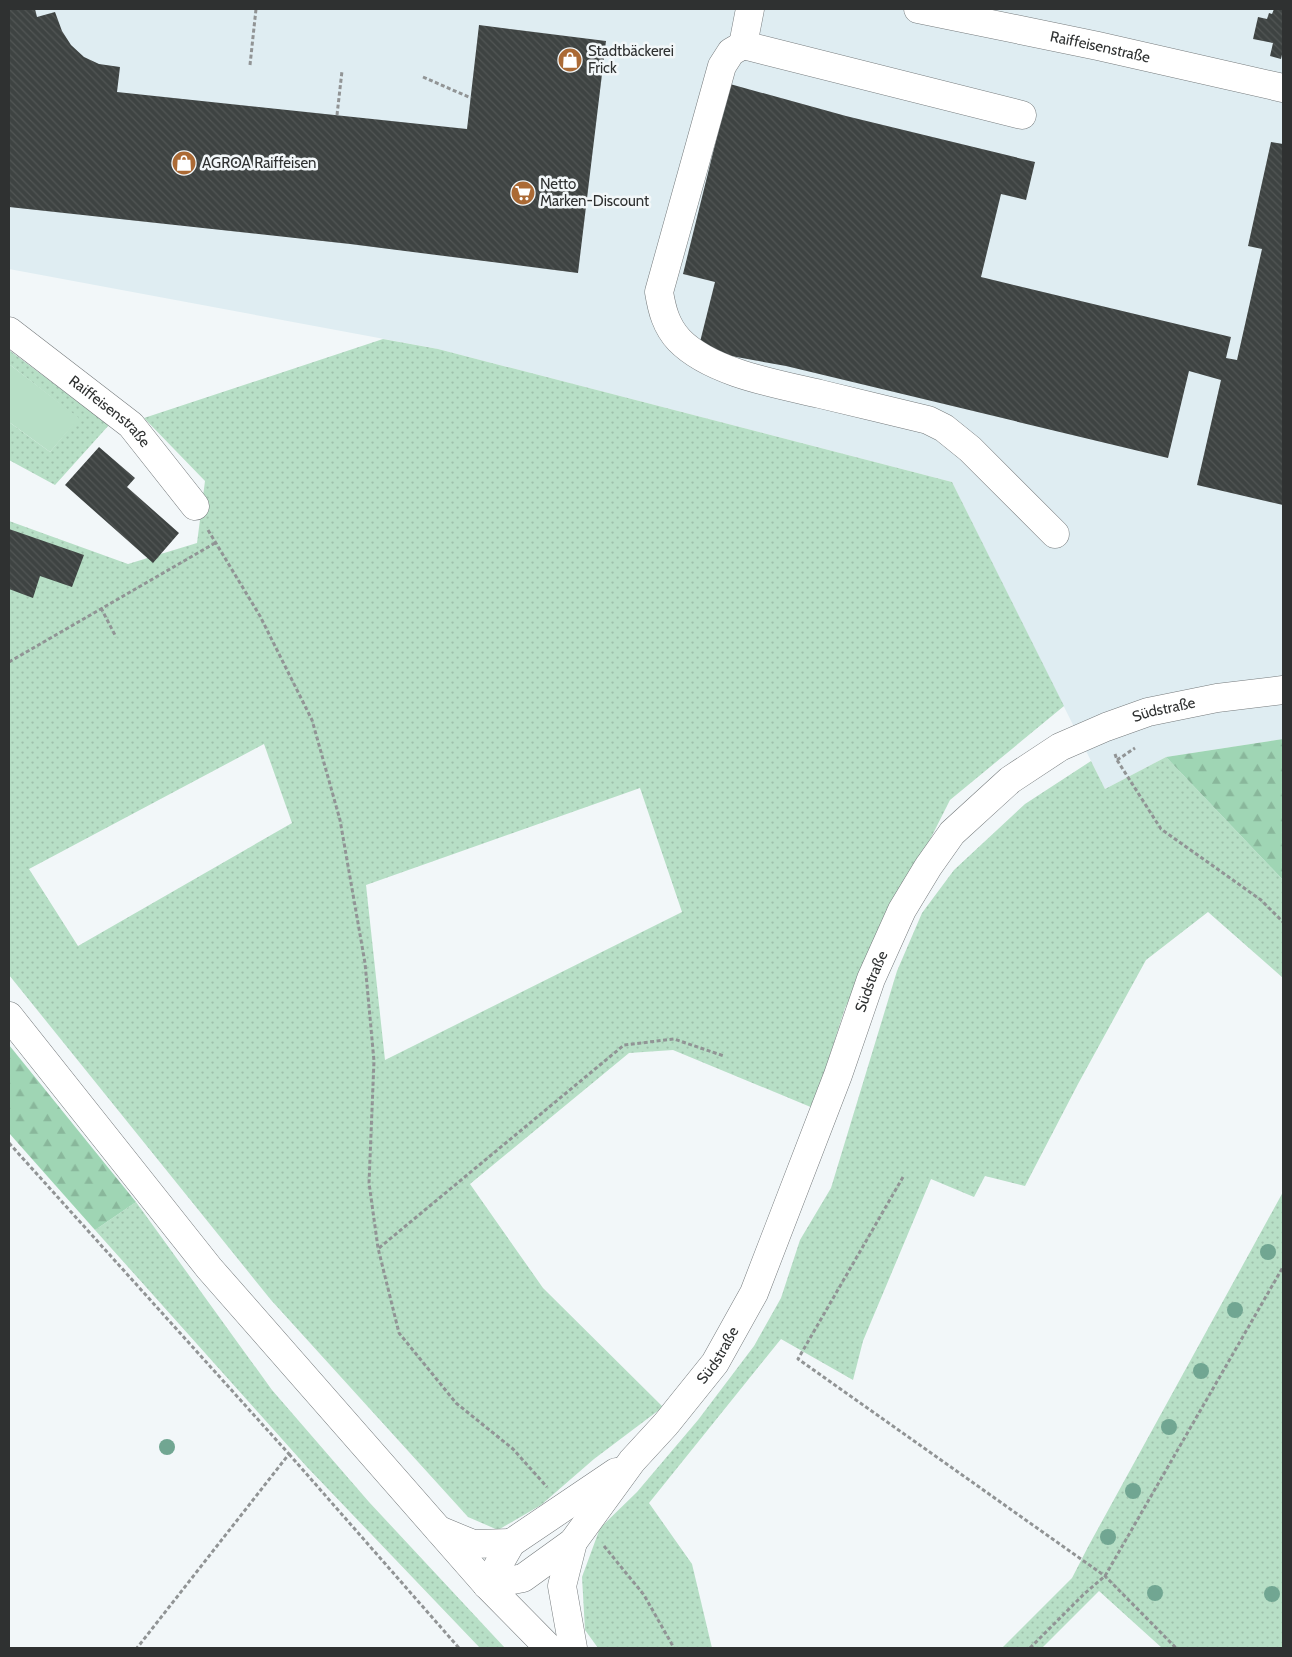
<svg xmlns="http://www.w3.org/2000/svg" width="1292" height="1657" font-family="Cabin,sans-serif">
  <defs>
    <pattern id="grass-dots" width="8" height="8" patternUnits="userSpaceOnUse" patternTransform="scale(1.25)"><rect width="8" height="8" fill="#b7dfc6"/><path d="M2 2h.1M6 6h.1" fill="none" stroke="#9ec0ab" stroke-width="1.8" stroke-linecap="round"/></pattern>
    <pattern id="forest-firs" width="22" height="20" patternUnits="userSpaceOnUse" patternTransform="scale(1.25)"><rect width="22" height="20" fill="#9fd5b4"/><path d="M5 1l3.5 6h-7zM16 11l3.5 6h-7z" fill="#89b79b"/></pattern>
    <pattern id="building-back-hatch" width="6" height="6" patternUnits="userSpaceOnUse" patternTransform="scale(1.25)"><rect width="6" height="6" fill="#3e4342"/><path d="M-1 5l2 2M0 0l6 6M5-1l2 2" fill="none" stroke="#525655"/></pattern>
  </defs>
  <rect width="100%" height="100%" fill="#f2f7f9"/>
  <polygon fill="#dfedf2" points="9,9 1283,9 1283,739 1166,757 1105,789 952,482 438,349 9,269"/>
  <g fill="url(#grass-dots)" fill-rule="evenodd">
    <path d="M383,339L438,349L952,482L1064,706L950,800L845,1008L813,1108L673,1050L629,1053L470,1184L543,1288L663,1407L594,1459L541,1505L498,1530L468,1517L271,1300L9,975V521L128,564L197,543L205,481L144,418ZM264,744L292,823L78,946L29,869ZM640,788L682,912L385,1060L366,885Z"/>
    <polygon points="9,350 109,425 55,485 9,460 9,422 50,452 78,418 9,364"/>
    <polygon points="1166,757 1283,880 1283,978 1208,912 1146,960 1078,1084 1025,1186 985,1176 974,1197 931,1179 863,1341 853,1380 781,1339 649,1503 692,1564 712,1648 598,1648 585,1630 582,1577 600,1528 637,1492 698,1420 754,1346 781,1298 800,1240 831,1188 897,971 922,913 954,870 1025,804 1091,761 1105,789"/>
    <polygon points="1283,1192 1283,1648 1162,1648 1099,1591 1042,1648 1002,1648 1072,1578 1089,1545"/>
    <polygon points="136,1202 272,1390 369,1502 505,1648 480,1648 307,1467 95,1230"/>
  </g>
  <g fill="url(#forest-firs)">
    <polygon points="1283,739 1283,880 1166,757"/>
    <polygon points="9,1045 136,1202 95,1230 9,1133"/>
  </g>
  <polygon fill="#b7dfc6" points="9,364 79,418 50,452 9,422"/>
  <g fill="url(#building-back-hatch)">
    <polygon points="9,9 35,9 37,17 55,12 62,31 71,45 84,57 99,64 120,67 117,92 467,129 479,25 606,41 578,273 350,244 9,207"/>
    <polygon points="1274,9 1283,9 1283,50 1281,59 1270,56 1273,43 1253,39 1258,17 1267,19 1269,13 1272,14"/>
    <polygon points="730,84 846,116 1035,162 1026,200 1001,194 981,277 1231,337 1226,358 1237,360 1262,249 1248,246 1271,142 1283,144 1283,505 1197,485 1221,380 1189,371 1168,458 786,366 698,350 715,282 683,274"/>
    <polygon points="99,447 135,478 127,487 179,533 153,563 65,485"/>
    <polygon points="9,529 84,555 72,587 40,576 33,598 9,589"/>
  </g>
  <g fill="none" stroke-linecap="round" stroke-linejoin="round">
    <defs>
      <g id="minor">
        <polyline points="750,9 743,45 1022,115"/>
        <path id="s1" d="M918,9L1098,46L1283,88"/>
        <path d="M743,45L731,52L722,66L659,292C662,310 666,326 679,340C711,373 777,384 820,394C856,403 892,411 928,420L944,428L970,449L1055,534"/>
        <path id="s2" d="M9,331L131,425L195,506"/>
        <polyline points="439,1530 473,1544 511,1543"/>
        <polyline points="573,1542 562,1586 573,1648"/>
        <path id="s3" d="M487,1585L523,1578L573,1542L632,1461L666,1424L715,1363L754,1293L838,1075L871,979L902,910L928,867L952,833L1010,780L1060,747L1106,727L1148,712L1217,698L1283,690"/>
        <polyline points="487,1585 511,1543 616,1472"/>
      </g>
      <polyline id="major" points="9,1016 209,1268 487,1585 549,1648"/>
    </defs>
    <use href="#minor" stroke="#757a7c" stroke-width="29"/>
    <use href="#major" stroke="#757a7c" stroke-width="29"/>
    <g stroke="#919495" stroke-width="3" stroke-dasharray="4 2.5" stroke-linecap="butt">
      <polyline points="250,65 256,9"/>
      <polyline points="423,77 471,98"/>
      <polyline points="337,115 342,71"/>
      <polyline points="208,530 260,616 312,720 340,820 365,963 374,1061 369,1183 378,1248 399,1333 456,1403 513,1449 547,1487"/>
      <polyline points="101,608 116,637"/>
      <polyline points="9,662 215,543"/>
      <polyline points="1115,754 1117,760 1161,829 1261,900 1283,922"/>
      <polyline points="1117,760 1135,748"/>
      <polyline points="9,1143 289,1454 137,1648"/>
      <polyline points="903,1177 798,1359 1105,1576 1176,1648"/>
      <polyline points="379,1248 624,1045 674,1039 724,1056"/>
      <polyline points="289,1454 459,1648"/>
      <polyline points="604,1546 644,1595 674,1648"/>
      <polyline points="1030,1648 1084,1594 1105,1576 1283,1267"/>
    </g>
    <use href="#minor" stroke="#fff" stroke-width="28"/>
    <use href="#major" stroke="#fff" stroke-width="28"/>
  </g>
  <g fill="#71a692">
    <circle cx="1268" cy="1252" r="8"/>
    <circle cx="1235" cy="1310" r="8"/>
    <circle cx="1201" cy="1371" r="8"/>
    <circle cx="1169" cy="1427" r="8"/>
    <circle cx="167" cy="1447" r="8"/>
    <circle cx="1133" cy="1491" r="8"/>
    <circle cx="1108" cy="1537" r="8"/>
    <circle cx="1155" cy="1593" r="8"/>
    <circle cx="1272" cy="1594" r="8"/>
  </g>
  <defs>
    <symbol id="shop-disc" viewBox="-11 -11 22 22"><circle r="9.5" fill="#ab6a35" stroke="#f2f7f9"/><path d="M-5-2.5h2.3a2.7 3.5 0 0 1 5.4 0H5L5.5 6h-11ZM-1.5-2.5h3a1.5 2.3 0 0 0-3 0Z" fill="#fff"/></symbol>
    <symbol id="supermarket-disc" viewBox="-11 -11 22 22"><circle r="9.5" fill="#ab6a35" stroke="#f2f7f9"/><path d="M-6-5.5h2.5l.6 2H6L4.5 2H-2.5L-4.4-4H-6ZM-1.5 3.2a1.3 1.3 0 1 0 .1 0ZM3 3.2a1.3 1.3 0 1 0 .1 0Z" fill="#fff"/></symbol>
  </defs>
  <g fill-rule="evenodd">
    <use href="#shop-disc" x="556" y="46" width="28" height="28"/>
    <use href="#shop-disc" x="170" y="149" width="28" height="28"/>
    <use href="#supermarket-disc" x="509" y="179" width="28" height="28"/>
  </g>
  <g text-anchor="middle" stroke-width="5" stroke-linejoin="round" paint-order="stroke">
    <g font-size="15" fill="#2f3131" stroke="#f2f7f9">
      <text dy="5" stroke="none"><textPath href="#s1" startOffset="186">Raiffeisenstraße</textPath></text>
      <text dy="5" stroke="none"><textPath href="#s2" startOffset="129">Raiffeisenstraße</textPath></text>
      <text dy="5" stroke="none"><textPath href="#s3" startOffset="1159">Südstraße</textPath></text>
      <text dy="5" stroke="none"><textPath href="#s3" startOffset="740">Südstraße</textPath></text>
      <text dy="5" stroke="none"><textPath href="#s3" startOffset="335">Südstraße</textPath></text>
    </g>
    <g font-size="15" fill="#2f3131" stroke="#f2f7f9" text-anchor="start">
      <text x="588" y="56">Stadtbäckerei<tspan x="588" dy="17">Frick</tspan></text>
      <text x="202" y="168">AGROA Raiffeisen</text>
      <text x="540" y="189">Netto<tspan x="540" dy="17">Marken-Discount</tspan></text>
    </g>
  </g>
  <rect width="1292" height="1657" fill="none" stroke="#2f3131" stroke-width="20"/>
</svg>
